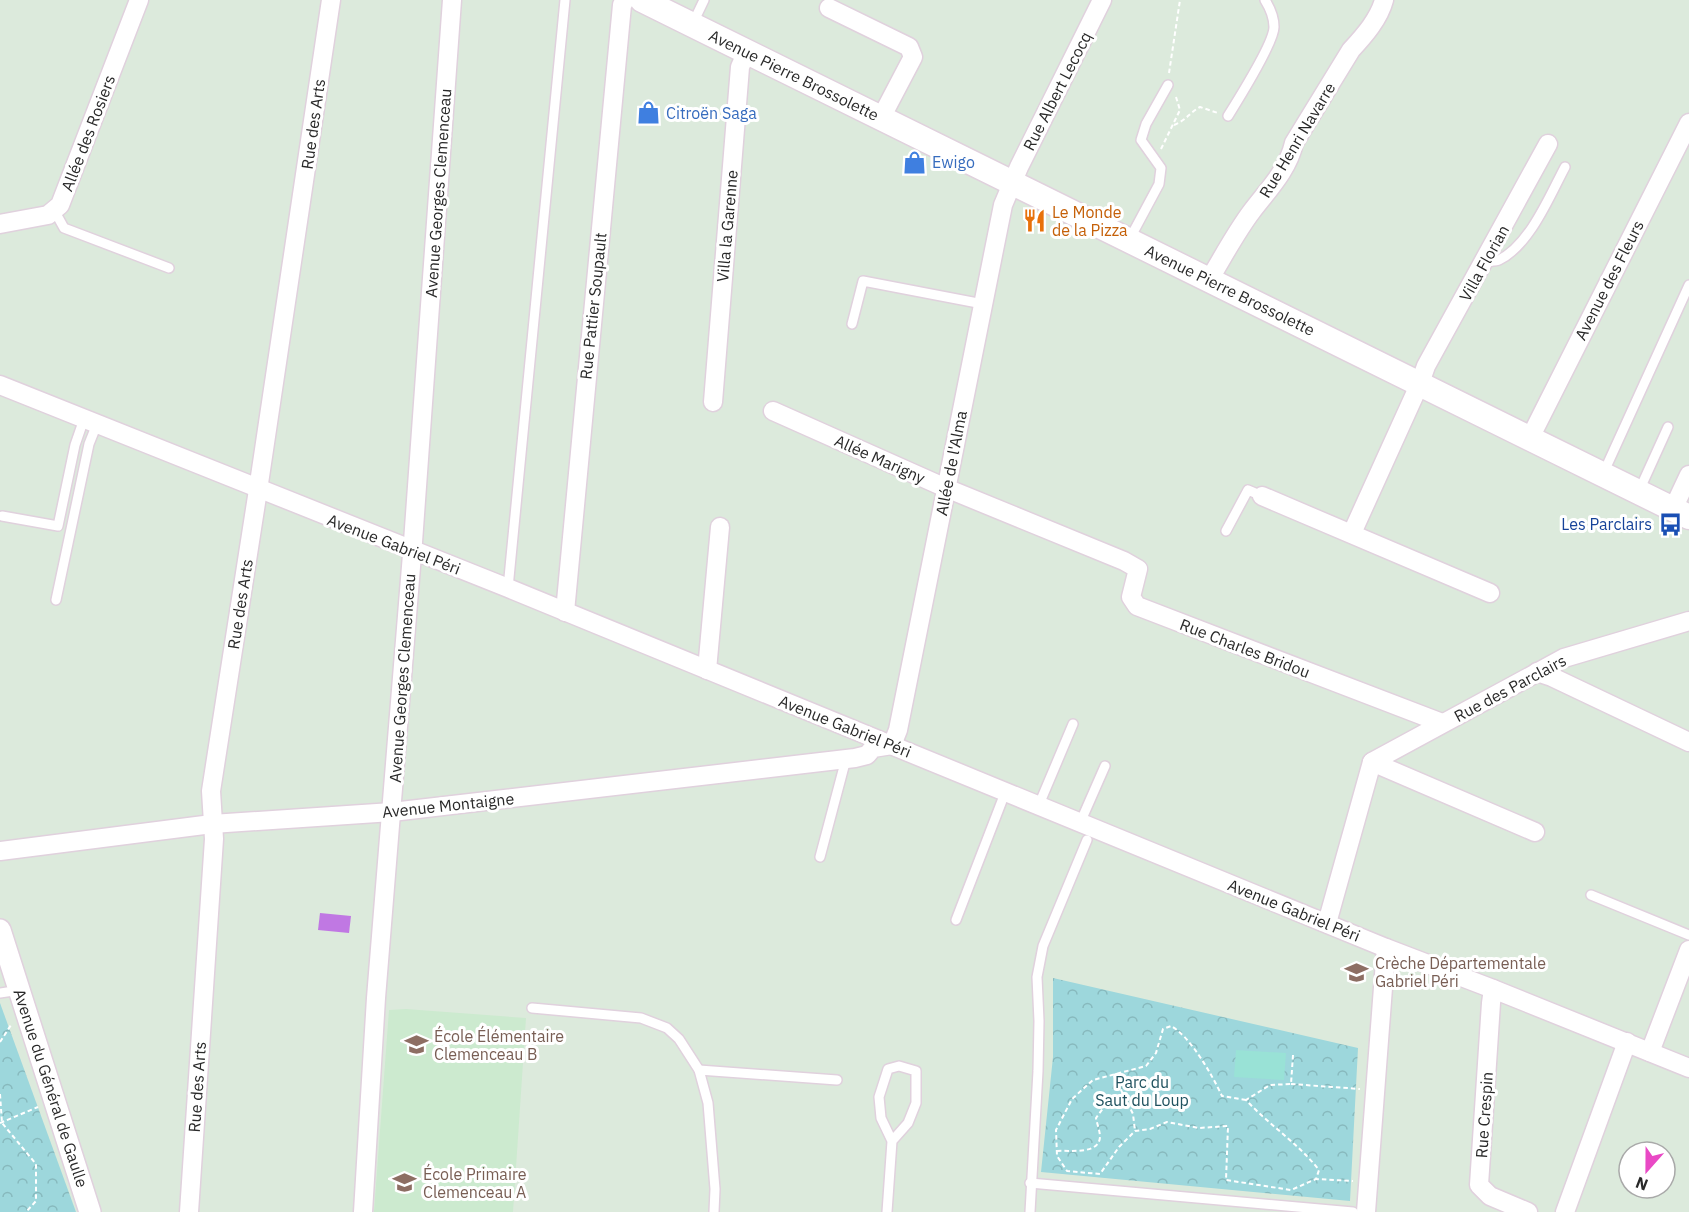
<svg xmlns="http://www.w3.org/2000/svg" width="1689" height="1212" font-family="'IBM Plex Sans',sans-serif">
  <defs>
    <pattern id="park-crowns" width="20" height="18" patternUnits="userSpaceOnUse" patternTransform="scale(1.5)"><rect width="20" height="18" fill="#9dd7dc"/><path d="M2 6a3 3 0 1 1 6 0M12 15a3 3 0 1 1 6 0" fill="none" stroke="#87b9bd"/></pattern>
  </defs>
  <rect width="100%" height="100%" fill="#dceadc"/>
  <polygon fill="#cceacf" points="406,1009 526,1018 513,1212 374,1212 389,1010"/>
  <g fill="url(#park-crowns)">
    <polygon points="1053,978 1358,1048 1350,1201 1041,1172 1053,1057"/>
    <polygon points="0,1003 76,1212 0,1212"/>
  </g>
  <polygon fill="#99e2d6" points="1236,1050 1286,1053 1284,1080 1234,1077"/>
  <polygon fill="#c078e3" points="320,913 351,916 349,933 318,930"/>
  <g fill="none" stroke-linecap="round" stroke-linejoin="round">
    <defs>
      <g id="service">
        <polyline points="693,23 704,0"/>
        <path d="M1228,116C1238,100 1274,42 1274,27C1274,17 1270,8 1265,0"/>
        <polyline points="54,210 64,228 169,268"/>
        <polyline points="1129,240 1159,184 1161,168 1141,140 1146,124 1168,85"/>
        <path d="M1485,261C1490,261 1495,262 1499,260C1530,245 1550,195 1565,167"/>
        <polyline points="852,324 863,281 983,304"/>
        <polyline points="1603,474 1689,285"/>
        <polyline points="1639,491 1668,427"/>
        <polyline points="2,516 58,526 75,445 84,419"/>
        <polyline points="1226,531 1248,490 1262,496"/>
        <polyline points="508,588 565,0"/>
        <polyline points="56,600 89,444 97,424"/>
        <polyline points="1038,807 1073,724"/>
        <polyline points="1080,823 1105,766"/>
        <polyline points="820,857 846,759"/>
        <polyline points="1591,895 1689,935"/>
        <polyline points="956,920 1005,793"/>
        <polyline points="0,993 20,990"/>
        <polyline points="532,1008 641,1018 667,1028 679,1039 699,1070 708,1103 715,1189 714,1212"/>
        <polyline points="699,1070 837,1080"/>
        <polyline points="1030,1183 1353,1212"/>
        <polyline points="887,1212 892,1141 881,1118 879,1097 888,1069 899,1066 916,1071 916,1103 908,1123 892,1141"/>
        <polyline points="1030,1212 1038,1071 1039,1021 1037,977 1043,946 1087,840"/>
      </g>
      <g id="minor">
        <polyline points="829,8 909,47 913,57 881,118"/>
        <polyline points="0,224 48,215 60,205 139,0"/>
        <path d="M1209,280C1223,257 1236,232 1252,211C1268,190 1288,170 1294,143L1351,50C1364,36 1379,19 1384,0"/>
        <polyline points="0,385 508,588 1386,948 1493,989 1689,1068"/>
        <polyline points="713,402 740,67 747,51"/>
        <polyline points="773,411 946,488 1124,561 1138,569 1131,597 1137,606 1442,723"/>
        <polyline points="1530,438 1689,123"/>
        <polyline points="1262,496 1490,593"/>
        <polyline points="1673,509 1689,475"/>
        <polyline points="1352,533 1420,383 1426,366 1548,144"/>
        <polyline points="565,612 622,5 625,0"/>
        <polyline points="707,670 720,527"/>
        <polyline points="1537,672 1552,677 1689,742"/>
        <polyline points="892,745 898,730 1003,205 1019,167 1102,0"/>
        <polyline points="1372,762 1535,832"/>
        <polyline points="0,851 212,824 392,812 855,758 867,755 873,748 892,745"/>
        <polyline points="1327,923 1372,762 1564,658 1689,621"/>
        <polyline points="1493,989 1491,1003 1479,1185 1490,1196 1528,1212"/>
        <polyline points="1650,1052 1689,950"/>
        <polyline points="189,1212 214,839 211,791 258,490 331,0"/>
        <polyline points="363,1212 376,998 413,542 452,0"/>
        <polyline points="1366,1212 1386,948"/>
        <polyline points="1565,1212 1627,1042"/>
      </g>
      <polyline id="tertiary" points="0,930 90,1212"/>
      <polyline id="secondary" points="642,0 1689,517"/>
    </defs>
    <use href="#service" stroke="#e0d1dd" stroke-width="12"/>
    <use href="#minor" stroke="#e0d1dd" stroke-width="21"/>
    <use href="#tertiary" stroke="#e0d1dd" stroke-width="24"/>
    <use href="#secondary" stroke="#e0d1dd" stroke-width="27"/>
    <g stroke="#fff" stroke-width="2" stroke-dasharray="4.5 3" stroke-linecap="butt">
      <polyline points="1169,73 1180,0"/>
      <path d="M1174,125C1188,119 1189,113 1200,107L1218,113"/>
      <polyline points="1161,149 1180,110 1176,97"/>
      <polyline points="0,1042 11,1025"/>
      <path d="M1293,1055L1291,1084L1270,1085L1246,1100C1269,1125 1298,1143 1319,1170L1316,1179L1353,1181"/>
      <polyline points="1114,1076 1133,1114 1135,1131"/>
      <polyline points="1291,1084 1360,1089"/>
      <polyline points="0,1094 2,1123 36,1164 36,1201 26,1212"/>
      <path d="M1246,1100L1222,1096C1212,1075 1191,1037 1171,1026L1163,1029L1156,1053L1146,1066L1093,1080L1072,1099L1056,1130L1057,1156L1067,1171L1100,1174L1119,1147L1135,1131L1150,1129L1167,1122L1199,1128L1228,1126L1226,1180L1291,1190L1316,1179"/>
      <polyline points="0,1123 38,1107"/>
      <path d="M1057,1151C1069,1150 1099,1155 1100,1137C1100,1131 1097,1124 1096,1118L1104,1107L1123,1096"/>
    </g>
    <use href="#service" stroke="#fff" stroke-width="9"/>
    <use href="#minor" stroke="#fff" stroke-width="18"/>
    <use href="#tertiary" stroke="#fff" stroke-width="21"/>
    <use href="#secondary" stroke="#fff" stroke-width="24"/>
  </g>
  <defs>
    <symbol id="shop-bare" viewBox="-9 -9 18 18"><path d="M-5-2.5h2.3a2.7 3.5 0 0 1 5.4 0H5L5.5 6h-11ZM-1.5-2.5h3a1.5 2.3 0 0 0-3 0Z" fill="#3f7fe0" stroke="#fff" stroke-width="2.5" paint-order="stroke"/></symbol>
    <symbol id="restaurant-bare" viewBox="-9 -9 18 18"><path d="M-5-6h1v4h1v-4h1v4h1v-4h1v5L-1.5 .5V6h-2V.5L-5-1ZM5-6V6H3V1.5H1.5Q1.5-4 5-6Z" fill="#e8710a" stroke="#fff" stroke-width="2.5" paint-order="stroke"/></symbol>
    <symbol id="bus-bare" viewBox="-9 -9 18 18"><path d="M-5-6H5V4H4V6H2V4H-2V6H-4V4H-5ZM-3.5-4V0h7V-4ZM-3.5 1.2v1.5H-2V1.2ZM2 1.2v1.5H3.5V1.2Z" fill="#1a4fb4" stroke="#fff" stroke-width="2.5" paint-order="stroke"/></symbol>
    <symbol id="school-bare" viewBox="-9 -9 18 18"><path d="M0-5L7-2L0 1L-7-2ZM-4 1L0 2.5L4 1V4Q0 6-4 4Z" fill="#8d6e63" stroke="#fff" stroke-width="2.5" paint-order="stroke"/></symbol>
  </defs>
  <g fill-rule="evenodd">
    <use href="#shop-bare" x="632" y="96" width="33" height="33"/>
    <use href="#shop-bare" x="898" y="146" width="33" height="33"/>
    <use href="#restaurant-bare" x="1018" y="204" width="33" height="33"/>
    <use href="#bus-bare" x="1654" y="508" width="33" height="33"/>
    <use href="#school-bare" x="1340" y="956" width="33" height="33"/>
    <use href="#school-bare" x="400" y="1028" width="33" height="33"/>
    <use href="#school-bare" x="388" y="1166" width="33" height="33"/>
  </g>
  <g text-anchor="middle" stroke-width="6" stroke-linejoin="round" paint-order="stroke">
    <g font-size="16" fill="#292929" stroke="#fff">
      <text transform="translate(794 75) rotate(26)" y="6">Avenue Pierre Brossolette</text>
      <text transform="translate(1057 91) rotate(-63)" y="6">Rue Albert Lecocq</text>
      <text transform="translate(313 124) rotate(-82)" y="6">Rue des Arts</text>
      <text transform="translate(88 133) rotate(-69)" y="6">Allée des Rosiers</text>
      <text transform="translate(1297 140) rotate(-59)" y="6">Rue Henri Navarre</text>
      <text transform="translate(438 193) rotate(-86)" y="6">Avenue Georges Clemenceau</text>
      <text transform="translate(727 226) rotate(-85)" y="6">Villa la Garenne</text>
      <text transform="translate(1484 263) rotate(-61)" y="6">Villa Florian</text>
      <text transform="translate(1609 280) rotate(-63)" y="6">Avenue des Fleurs</text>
      <text transform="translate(1230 290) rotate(26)" y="6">Avenue Pierre Brossolette</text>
      <text transform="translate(593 306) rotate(-84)" y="6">Rue Pattier Soupault</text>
      <text transform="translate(880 459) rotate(24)" y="6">Allée Marigny</text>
      <text transform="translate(951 463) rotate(-79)" y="6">Allée de l'Alma</text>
      <text transform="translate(394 544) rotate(21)" y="6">Avenue Gabriel Péri</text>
      <text transform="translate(240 604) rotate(-81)" y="6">Rue des Arts</text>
      <text transform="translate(1245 648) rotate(21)" y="6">Rue Charles Bridou</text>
      <text transform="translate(402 678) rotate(-86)" y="6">Avenue Georges Clemenceau</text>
      <text transform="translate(1510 688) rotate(-28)" y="6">Rue des Parclairs</text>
      <text transform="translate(845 726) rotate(22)" y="6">Avenue Gabriel Péri</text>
      <text transform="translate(448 805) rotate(-6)" y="6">Avenue Montaigne</text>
      <text transform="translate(1294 910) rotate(22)" y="6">Avenue Gabriel Péri</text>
      <text transform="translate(197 1087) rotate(-86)" y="6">Rue des Arts</text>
      <text transform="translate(51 1088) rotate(72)" y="6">Avenue du Général de Gaulle</text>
      <text transform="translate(1484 1115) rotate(-86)" y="6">Rue Crespin</text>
    </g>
    <g font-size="16" fill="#366cbe" stroke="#fff" text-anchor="start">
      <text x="666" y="119">Citroën Saga</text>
      <text x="932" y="168">Ewigo</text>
    </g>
    <g font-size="16" fill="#c56008" stroke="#fff" text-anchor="start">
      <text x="1052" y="218">Le Monde<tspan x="1052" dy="18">de la Pizza</tspan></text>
    </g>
    <g font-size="16" fill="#164399" stroke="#fff" text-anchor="end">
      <text x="1652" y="530">Les Parclairs</text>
    </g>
    <g font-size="16" fill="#785e54" stroke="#fff" text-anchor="start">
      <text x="1375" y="969">Crèche Départementale<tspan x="1375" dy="18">Gabriel Péri</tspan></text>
      <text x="434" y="1042">École Élémentaire<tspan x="434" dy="18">Clemenceau B</tspan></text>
      <text x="423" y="1180">École Primaire<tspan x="423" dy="18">Clemenceau A</tspan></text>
    </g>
    <g font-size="16" fill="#20525f" stroke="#fff">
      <text x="1142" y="1088">Parc du<tspan x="1142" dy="18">Saut du Loup</tspan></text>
    </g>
  </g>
  <g transform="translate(1647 1170) rotate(201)"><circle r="28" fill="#ffffff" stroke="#a9a9a9" stroke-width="1.5"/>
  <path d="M0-4.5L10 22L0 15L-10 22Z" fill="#e949c5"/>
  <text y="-9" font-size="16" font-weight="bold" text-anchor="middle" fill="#292929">N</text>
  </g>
</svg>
